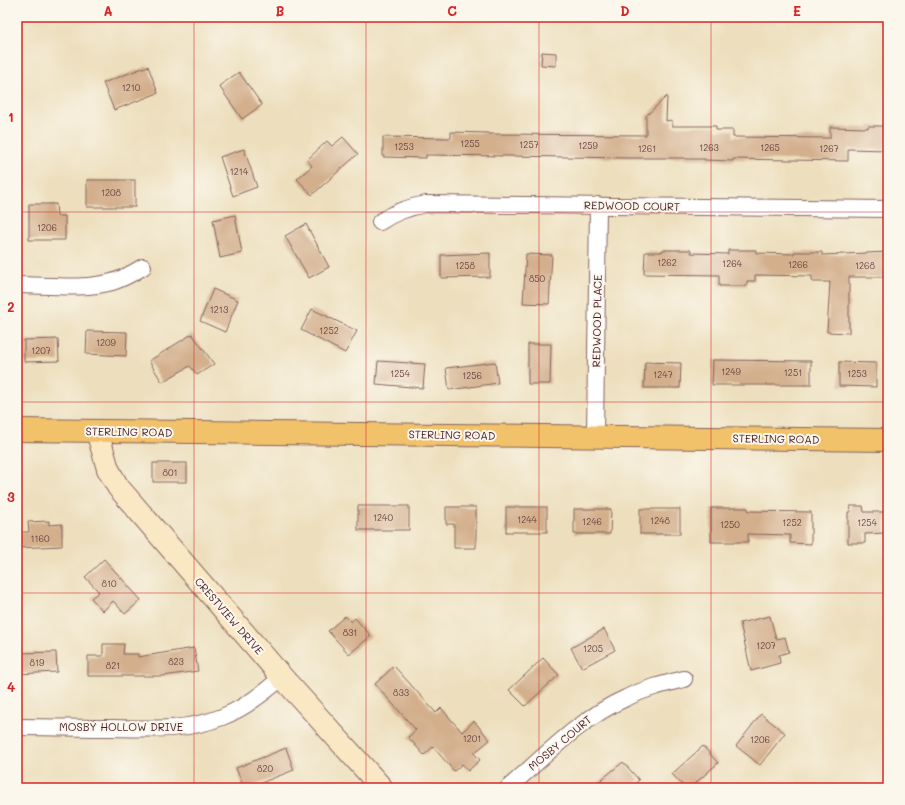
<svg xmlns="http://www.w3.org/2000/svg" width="905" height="805" font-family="Mali,sans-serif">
  <rect width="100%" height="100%" fill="#fbf7ec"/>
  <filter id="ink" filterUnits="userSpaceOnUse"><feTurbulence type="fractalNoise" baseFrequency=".025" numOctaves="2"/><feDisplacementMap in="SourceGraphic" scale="8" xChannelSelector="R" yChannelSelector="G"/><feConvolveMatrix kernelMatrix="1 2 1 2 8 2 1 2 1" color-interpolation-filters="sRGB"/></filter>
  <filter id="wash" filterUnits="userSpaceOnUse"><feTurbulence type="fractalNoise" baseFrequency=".012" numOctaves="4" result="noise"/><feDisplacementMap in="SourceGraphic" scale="16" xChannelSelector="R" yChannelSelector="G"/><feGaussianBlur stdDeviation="0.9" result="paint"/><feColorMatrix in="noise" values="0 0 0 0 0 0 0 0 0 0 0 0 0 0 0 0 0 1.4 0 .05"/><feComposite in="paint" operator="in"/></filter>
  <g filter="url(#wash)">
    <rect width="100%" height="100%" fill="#eddfbd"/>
    <g id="blocks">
      <g fill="#d3af8c">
        <polygon points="542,52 556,53 556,66 541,65"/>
        <polygon points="148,66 158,93 114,110 103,83"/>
        <polygon points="239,72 262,105 242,119 219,86"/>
        <polygon points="667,96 666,121 672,120 672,126 716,126 716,130 733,130 733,137 830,138 830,127 868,128 868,126 888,126 888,150 848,149 848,161 733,159 733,161 704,160 705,159 685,159 685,158 628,158 509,156 426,155 426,158 383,157 383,137 451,138 451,132 489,133 489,134 646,135 646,116"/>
        <polygon points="343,137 358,154 312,195 297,179 312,166 307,160 327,141 332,146"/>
        <polygon points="244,149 257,187 233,196 220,157"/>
        <rect x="87" y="180" width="48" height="27"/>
        <polygon points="29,204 56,204 57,216 65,216 65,240 29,240"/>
        <polygon points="235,215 242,253 220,258 213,220"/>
        <polygon points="306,224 329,267 309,278 285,236"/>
        <polygon points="662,250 691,250 691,253 728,254 728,250 756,250 756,253 794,254 794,252 822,252 822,255 888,252 888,277 849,277 849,333 827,332 830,282 812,282 812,276 755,275 755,281 747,281 747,286 719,286 719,275 644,274 645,252 662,252"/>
        <polygon points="490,253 490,277 441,278 441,255"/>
        <polygon points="526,254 552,255 549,304 523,303"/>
        <polygon points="213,289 238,300 225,332 200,321"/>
        <polygon points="312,309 357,331 345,353 301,330"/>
        <polygon points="87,331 127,332 126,356 86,354"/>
        <polygon points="192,334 214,364 197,375 190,366 162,382 149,361"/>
        <polygon points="58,339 59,361 24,362 24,340"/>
        <polygon points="528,344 551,344 550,384 528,384"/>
        <polygon points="713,360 811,361 811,385 712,385"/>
        <polygon points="378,361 425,364 423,388 376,384"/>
        <polygon points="495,362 498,383 449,390 446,368"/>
        <polygon points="645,362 681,363 680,388 644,388"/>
        <polygon points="839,362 876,363 876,387 839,386"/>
        <rect x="153" y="463" width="34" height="19"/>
        <rect x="358" y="506" width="51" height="24"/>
        <polygon points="850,506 863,506 864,512 886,512 886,533 865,534 865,543 848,543 848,512 851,512"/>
        <polygon points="446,507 476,507 476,548 454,548 454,524 446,524"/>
        <rect x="506" y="507" width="41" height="25"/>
        <polygon points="711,508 748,508 748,511 811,512 811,544 790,543 790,535 748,534 748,542 711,542"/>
        <polygon points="574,509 611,509 610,534 574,534"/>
        <rect x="640" y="509" width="40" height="25"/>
        <polygon points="49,521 49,525 62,524 62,546 17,548 17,532 29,532 28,522"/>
        <polygon points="104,559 141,600 125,614 113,601 103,611 91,598 99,592 85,577"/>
        <polygon points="345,616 351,622 355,618 371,636 349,654 328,631"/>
        <polygon points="770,616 776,639 785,637 789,652 779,655 780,663 751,671 740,623"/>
        <polygon points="604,629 615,650 582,668 571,648"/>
        <polygon points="103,644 124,644 123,654 138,654 138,657 194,648 198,671 163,676 88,676 88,656 103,656"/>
        <polygon points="56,652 57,672 17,674 17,653"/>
        <polygon points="543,658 559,675 525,706 509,690"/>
        <polygon points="394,666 436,713 441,708 462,732 474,721 490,740 474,753 480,760 468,771 462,764 454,771 433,747 424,755 408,737 416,730 375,684"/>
        <polygon points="761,714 785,733 760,765 736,746"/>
        <polygon points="703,746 718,763 690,788 685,788 672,774"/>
        <polygon points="286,748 294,770 248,788 244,788 236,768"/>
        <polygon points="623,762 639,780 630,788 591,788"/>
      </g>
    </g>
  </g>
  <g filter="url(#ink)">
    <use href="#blocks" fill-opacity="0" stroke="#83625e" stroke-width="1"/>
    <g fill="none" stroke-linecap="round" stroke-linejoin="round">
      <defs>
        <g id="street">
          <path d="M380,222C394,212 409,207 426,204L888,209"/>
          <path d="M17,285C46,285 84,290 112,282C123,279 133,273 143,267"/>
          <polyline points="595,436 598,205"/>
          <path d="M17,727C49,727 82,728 114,728C151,729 187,731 222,717C245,708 264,693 282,677"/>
          <path d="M508,788C545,756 581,718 626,698C644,689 664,684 684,679"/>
        </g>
        <polyline id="secondary" points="97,431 108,469 118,487 282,677 382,788"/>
        <polyline id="primary" points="17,430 888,440"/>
      </defs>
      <use href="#street" stroke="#83625e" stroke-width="18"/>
      <use href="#secondary" stroke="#83625e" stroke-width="24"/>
      <use href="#primary" stroke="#83625e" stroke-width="24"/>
      <use href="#street" stroke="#fff" stroke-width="16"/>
      <use href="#secondary" stroke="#fae7c3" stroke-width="22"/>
      <use href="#primary" stroke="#f2c26a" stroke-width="22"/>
    </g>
  </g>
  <path fill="none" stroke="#d62828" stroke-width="1" stroke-opacity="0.55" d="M194,17V788M366,17V788M539,17V788M711,17V788M17,212H888M17,402H888M17,593H888"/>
  <g text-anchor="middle" stroke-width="4" stroke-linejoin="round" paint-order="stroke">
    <g font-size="9" fill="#6c4343">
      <text x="131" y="91">1210</text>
      <text x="470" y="147">1255</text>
      <text x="529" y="148">1257</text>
      <text x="588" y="149">1259</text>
      <text x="404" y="150">1253</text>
      <text x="709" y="151">1263</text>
      <text x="770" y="151">1265</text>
      <text x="647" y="152">1261</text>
      <text x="829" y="152">1267</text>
      <text x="239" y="175">1214</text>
      <text x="111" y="196">1208</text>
      <text x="47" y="231">1206</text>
      <text x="667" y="266">1262</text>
      <text x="732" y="267">1264</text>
      <text x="798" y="268">1266</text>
      <text x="465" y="269">1258</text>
      <text x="865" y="269">1268</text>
      <text x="537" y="282">850</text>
      <text x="219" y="313">1213</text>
      <text x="329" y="334">1252</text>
      <text x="106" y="346">1209</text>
      <text x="41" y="354">1207</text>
      <text x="731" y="375">1249</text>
      <text x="793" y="376">1251</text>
      <text x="400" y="377">1254</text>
      <text x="857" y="377">1253</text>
      <text x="663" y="378">1247</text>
      <text x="472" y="379">1256</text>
      <text x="170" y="476">801</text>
      <text x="383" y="521">1240</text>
      <text x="527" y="523">1244</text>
      <text x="660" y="524">1248</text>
      <text x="592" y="525">1246</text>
      <text x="792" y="526">1252</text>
      <text x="867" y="526">1254</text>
      <text x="730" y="528">1250</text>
      <text x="40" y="542">1160</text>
      <text x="109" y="587">810</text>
      <text x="350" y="636">831</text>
      <text x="766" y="649">1207</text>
      <text x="593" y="652">1205</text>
      <text x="176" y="665">823</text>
      <text x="37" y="666">819</text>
      <text x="113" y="669">821</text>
      <text x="401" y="696">833</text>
      <text x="472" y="742">1201</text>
      <text x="760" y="743">1206</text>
      <text x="265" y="772">820</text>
    </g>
    <g font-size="11" fill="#4a1f2b" stroke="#fbf7ec">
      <text transform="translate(632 206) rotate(1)" y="4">REDWOOD COURT</text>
      <text transform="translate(597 321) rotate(-89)" y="4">REDWOOD PLACE</text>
      <text transform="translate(129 432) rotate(1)" y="4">STERLING ROAD</text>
      <text transform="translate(452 435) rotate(1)" y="4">STERLING ROAD</text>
      <text transform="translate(776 439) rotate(1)" y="4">STERLING ROAD</text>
      <text transform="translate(229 616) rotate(49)" y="4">CRESTVIEW DRIVE</text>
      <text x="121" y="731">MOSBY HOLLOW DRIVE</text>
      <text transform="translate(560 743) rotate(-40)" y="4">MOSBY COURT</text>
    </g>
  </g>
  <rect width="905" height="805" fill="none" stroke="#fbf7ec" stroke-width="44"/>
  <rect x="22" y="22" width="861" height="761" fill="none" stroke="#d62828" stroke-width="1.5"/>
  <g font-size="13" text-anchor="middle" font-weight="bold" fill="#d62828">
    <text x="108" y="16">A</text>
    <text x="280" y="16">B</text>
    <text x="452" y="16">C</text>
    <text x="625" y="16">D</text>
    <text x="797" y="16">E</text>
    <text x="11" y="122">1</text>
    <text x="11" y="312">2</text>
    <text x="11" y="502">3</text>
    <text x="11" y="692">4</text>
  </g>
</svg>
